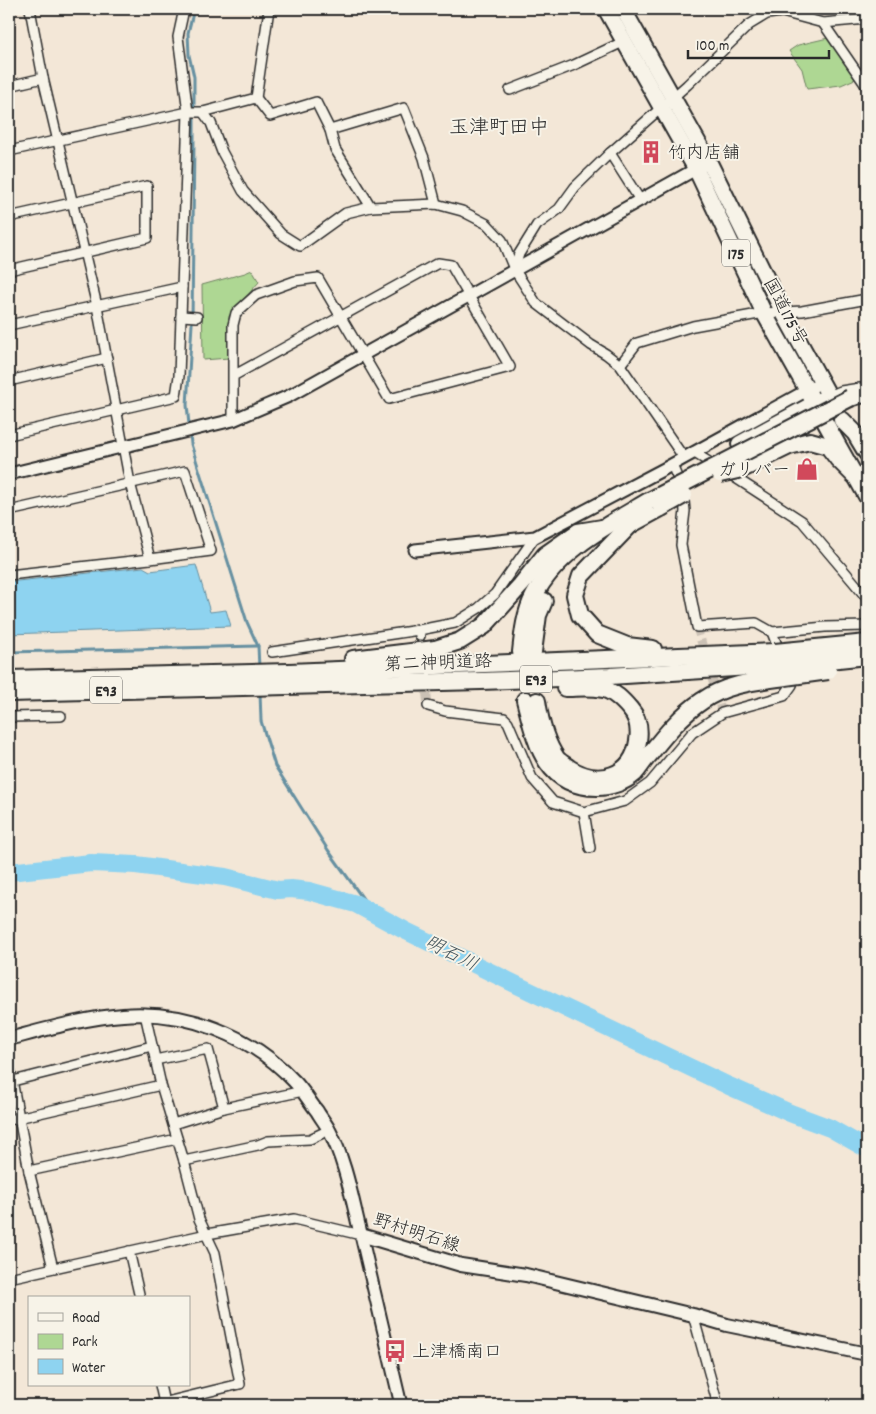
<svg xmlns="http://www.w3.org/2000/svg" width="876" height="1414" font-family="Dekko,'Klee One',sans-serif">
  <rect width="100%" height="100%" fill="#f3e7d7"/>
  <filter id="ink" filterUnits="userSpaceOnUse"><feTurbulence type="fractalNoise" baseFrequency=".02" numOctaves="2"/><feDisplacementMap in="SourceGraphic" scale="10" xChannelSelector="R" yChannelSelector="G"/><feConvolveMatrix kernelMatrix="1 2 1 2 8 2 1 2 1" color-interpolation-filters="sRGB"/></filter>
  <g filter="url(#ink)">
    <g fill="#aed793" stroke="#6c815f">
      <polygon points="828,38 855,79 841,85 807,89 802,69 789,51 798,45"/>
      <polygon points="252,270 259,282 229,316 229,358 203,360 202,285 245,273"/>
    </g>
    <polygon fill="#8ed3f0" stroke="#6690a1" points="196,565 210,612 226,610 231,626 9,634 9,582 143,567 150,571"/>
    <g fill="none" stroke-linecap="round" stroke-linejoin="round">
      <g stroke="#6690a1" stroke-width="3">
        <polyline points="194,9 188,33 189,55 194,77 194,138 192,324 187,405 191,444 247,622 258,646 259,668"/>
        <polyline points="9,652 258,646"/>
        <polyline points="260,692 261,721 275,766 328,850 374,914"/>
      </g>
      <polyline stroke="#8ed3f0" stroke-width="18" points="9,872 91,863 136,865 225,877 278,890 291,889 309,891 356,904 404,930 515,984 729,1086 790,1113 830,1128 867,1149"/>
      <g stroke="#cbc1b5" stroke-width="9" stroke-dasharray="9 4.5" stroke-linecap="butt">
        <polyline points="697,627 722,713"/>
        <polyline points="425,679 428,706"/>
      </g>
      <defs>
        <g id="minor">
          <polyline points="9,10 11,9"/>
          <polyline points="823,23 867,87"/>
          <polyline points="9,86 43,78"/>
          <polyline points="510,90 574,65 625,41"/>
          <polyline points="256,98 270,116 316,102 330,130 335,149 371,207"/>
          <polyline points="203,112 211,123 222,152 243,191 281,234 300,246 346,213 371,207 436,204 462,211 487,224 502,240 514,269 536,303 591,345 606,354 620,365 684,458"/>
          <polyline points="330,130 404,108 424,158 436,204"/>
          <polyline points="9,151 188,112 203,112 256,98 269,9"/>
          <polyline points="610,153 640,200"/>
          <polyline points="9,217 147,186 147,238 9,270"/>
          <polyline points="514,269 519,254 537,225 559,209 575,187 610,153 687,85 749,25 767,14 782,12 823,23 867,19"/>
          <polyline points="181,316 197,317"/>
          <polyline points="9,325 182,287"/>
          <polyline points="620,365 637,343 693,326 764,313 802,311 867,299"/>
          <polyline points="233,376 438,263 451,265 510,367 389,399 318,278 295,281 256,295 236,313 233,325 233,420"/>
          <polyline points="9,381 107,358"/>
          <polyline points="829,396 841,391 860,388"/>
          <polyline points="9,435 176,396 179,376 188,112 178,37 184,9"/>
          <polyline points="693,452 717,467"/>
          <polyline points="672,465 683,491 685,511 681,545 697,627 756,623 772,632"/>
          <polyline points="728,473 802,521 867,598"/>
          <polyline points="9,511 185,471 211,551 150,559"/>
          <polyline points="9,575 150,559 130,483 97,306 43,78 30,9"/>
          <polyline points="420,636 419,630 455,623 479,608 495,594 535,537"/>
          <polyline points="272,652 419,630"/>
          <polyline points="780,653 772,632 825,627 867,626"/>
          <polyline points="428,706 445,711 504,718 508,722 532,778 553,802 584,812 590,848"/>
          <polyline points="9,717 61,716"/>
          <polyline points="584,812 625,801 650,783 692,733 722,713 784,696 792,685 788,675"/>
          <polyline points="145,1014 161,1085 184,1161 199,1219 215,1253 240,1384 154,1405"/>
          <polyline points="155,1060 208,1049 224,1108"/>
          <polyline points="9,1064 29,1171 53,1268"/>
          <polyline points="9,1082 152,1046"/>
          <polyline points="9,1120 161,1085"/>
          <polyline points="173,1124 224,1108 303,1091"/>
          <polyline points="184,1161 258,1145 268,1141 310,1139 329,1130"/>
          <polyline points="29,1171 177,1139"/>
          <polyline points="129,1251 140,1298"/>
          <polyline points="9,1278 207,1234 294,1219 361,1235"/>
          <polyline points="693,1315 718,1405"/>
          <polyline points="160,1385 164,1403"/>
        </g>
        <g id="tertiary">
          <polyline points="9,474 233,420 289,396 703,165"/>
          <polyline points="415,550 535,537 664,469 813,387"/>
          <polyline points="361,1235 401,1405"/>
        </g>
        <path id="secondary" d="M9,1039C47,1029 84,1018 123,1015C186,1010 251,1035 294,1081C303,1090 309,1101 317,1111C321,1118 326,1124 329,1130C346,1162 352,1200 361,1235L461,1265L526,1275L693,1315L727,1325L867,1354"/>
        <g id="trunk">
          <polyline points="606,9 696,169 764,313 867,497"/>
          <polyline points="623,9 709,162 783,312 835,407"/>
        </g>
        <g id="motorway">
          <polyline points="850,398 867,393"/>
          <polyline points="842,420 855,433 867,453"/>
          <polyline points="740,444 829,396"/>
          <polyline points="742,469 789,446 810,441 828,446 838,459 854,475"/>
          <polyline points="630,525 581,576 575,595 580,615 597,634 627,646 653,649"/>
          <polyline points="628,526 661,508"/>
          <path d="M521,652C523,633 525,613 534,596C558,550 606,526 649,501"/>
          <polyline points="533,652 538,615 544,601"/>
          <polyline points="353,659 435,649 460,641 484,626 521,585 545,555 578,532 602,528"/>
          <polyline points="9,679 289,672 775,652"/>
          <polyline points="9,693 481,681 610,676 781,665"/>
          <path d="M525,700C536,741 544,787 597,787C610,787 625,782 635,773C640,767 644,760 649,755C664,736 682,714 702,701C726,684 757,681 785,677"/>
          <path d="M537,701C540,721 545,742 557,759C560,762 565,765 569,768C598,787 633,777 638,741C640,729 638,718 630,709C623,701 614,691 603,689C591,686 576,688 565,688"/>
        </g>
      </defs>
      <use href="#minor" stroke="#2b2b2b" stroke-width="12"/>
      <use href="#tertiary" stroke="#2b2b2b" stroke-width="15"/>
      <use href="#secondary" stroke="#2b2b2b" stroke-width="16"/>
      <use href="#trunk" stroke="#2b2b2b" stroke-width="19"/>
      <use href="#motorway" stroke="#2b2b2b" stroke-width="20"/>
      <use href="#minor" stroke="#f7f3e8" stroke-width="9"/>
      <use href="#tertiary" stroke="#f7f3e8" stroke-width="11"/>
      <use href="#secondary" stroke="#f7f3e8" stroke-width="12"/>
      <use href="#trunk" stroke="#f7f3e8" stroke-width="15"/>
      <use href="#motorway" stroke="#f7f3e8" stroke-width="16"/>
      <defs>
        <g id="motorway-bridge">
          <polyline points="720,474 742,469"/>
          <polyline points="649,501 850,398"/>
          <polyline points="661,508 684,495"/>
          <polyline points="775,652 867,643"/>
          <polyline points="781,665 867,656"/>
          <polyline points="785,677 828,671"/>
        </g>
      </defs>
      <use href="#motorway-bridge" stroke="#2b2b2b" stroke-width="20" stroke-linecap="butt"/>
      <use href="#motorway-bridge" stroke="#f7f3e8" stroke-width="16"/>
    </g>
  </g>
  <defs>
    <symbol id="building-bare" viewBox="-9 -9 18 18"><path d="M-4-6H4V6H1V3H-1V6H-4ZM-2.5-4.3h1.7v1.8h-1.7ZM.8-4.3h1.7v1.8H.8ZM-2.5-1h1.7V.8h-1.7ZM.8-1h1.7V.8H.8Z" fill="#d1495b" stroke="#f7f3e8" stroke-width="2.5" paint-order="stroke"/></symbol>
    <symbol id="shop-bare" viewBox="-9 -9 18 18"><path d="M-5-2.5h2.3a2.7 3.5 0 0 1 5.4 0H5L5.5 6h-11ZM-1.5-2.5h3a1.5 2.3 0 0 0-3 0Z" fill="#d1495b" stroke="#f7f3e8" stroke-width="2.5" paint-order="stroke"/></symbol>
    <symbol id="bus-bare" viewBox="-9 -9 18 18"><path d="M-5-6H5V4H4V6H2V4H-2V6H-4V4H-5ZM-3.5-4V0h7V-4ZM-3.5 1.2v1.5H-2V1.2ZM2 1.2v1.5H3.5V1.2Z" fill="#d1495b" stroke="#f7f3e8" stroke-width="2.5" paint-order="stroke"/></symbol>
  </defs>
  <g fill-rule="evenodd">
    <use href="#building-bare" x="635" y="136" width="32" height="32"/>
    <use href="#shop-bare" x="791" y="453" width="32" height="32"/>
    <use href="#bus-bare" x="379" y="1335" width="32" height="32"/>
  </g>
  <g text-anchor="middle" stroke-width="4" stroke-linejoin="round" paint-order="stroke">
    <g fill="#f7f3e8" stroke="#686764" stroke-width="1">
      <rect x="722" y="239.5" width="28" height="27" rx="4"/>
      <rect x="520" y="665.5" width="32" height="27" rx="4"/>
      <rect x="90" y="676.5" width="32" height="27" rx="4"/>
    </g>
    <g font-size="16" font-weight="bold" fill="#2b2b2b">
      <text x="736" y="259">175</text>
      <text x="536" y="685">E93</text>
      <text x="106" y="696">E93</text>
    </g>
    <g font-size="18" fill="#2b2b2b" stroke="#f7f3e8" text-anchor="start">
      <text x="668" y="158">竹内店舗</text>
      <text x="790" y="475" text-anchor="end">ガリバー</text>
      <text x="412" y="1357">上津橋南口</text>
    </g>
    <g font-size="18" fill="#2b2b2b" stroke="#f7f3e8">
      <text transform="translate(786 311) rotate(62)" y="6">国道175号</text>
      <text transform="translate(438 662) rotate(-2)" y="6">第二神明道路</text>
      <text transform="translate(417 1232) rotate(18)" y="6">野村明石線</text>
    </g>
    <g font-size="19" font-style="italic" fill="#44555c" stroke="#f7f3e8">
      <text transform="translate(452 952) rotate(27)" y="7">明石川</text>
    </g>
    <g font-size="20" fill="#2b2b2b" stroke="#f7f3e8">
      <text x="499" y="133">玉津町田中</text>
    </g>
  </g>
  <rect width="876" height="1414" fill="none" stroke="#f7f3e8" stroke-width="30"/>
  <rect x="15" y="15" width="846" height="1384" fill="none" stroke="#2b2b2b" stroke-width="2" filter="url(#ink)"/>
  <rect x="28" y="1296" width="162" height="90" fill="#f7f3e8" stroke="#a5a39c"/>
  <rect x="38" y="1313" width="25" height="8" fill="#f7f3e8" stroke="#a5a39c"/>
  <text x="72" y="1322" font-size="15" fill="#2b2b2b">Road</text>
  <rect x="38" y="1334" width="25" height="15" fill="#aed793" stroke="#a5a39c"/>
  <text x="72" y="1346" font-size="15" fill="#2b2b2b">Park</text>
  <rect x="38" y="1359" width="25" height="15" fill="#8ed3f0" stroke="#a5a39c"/>
  <text x="72" y="1372" font-size="15" fill="#2b2b2b">Water</text>
  <path d="M688 50v8h141v-8" fill="none" stroke="#2b2b2b" stroke-width="2.5"/>
  <text x="696" y="50" font-size="15" fill="#2b2b2b" stroke="#f7f3e8" stroke-width="4" paint-order="stroke">100 m</text>
</svg>
